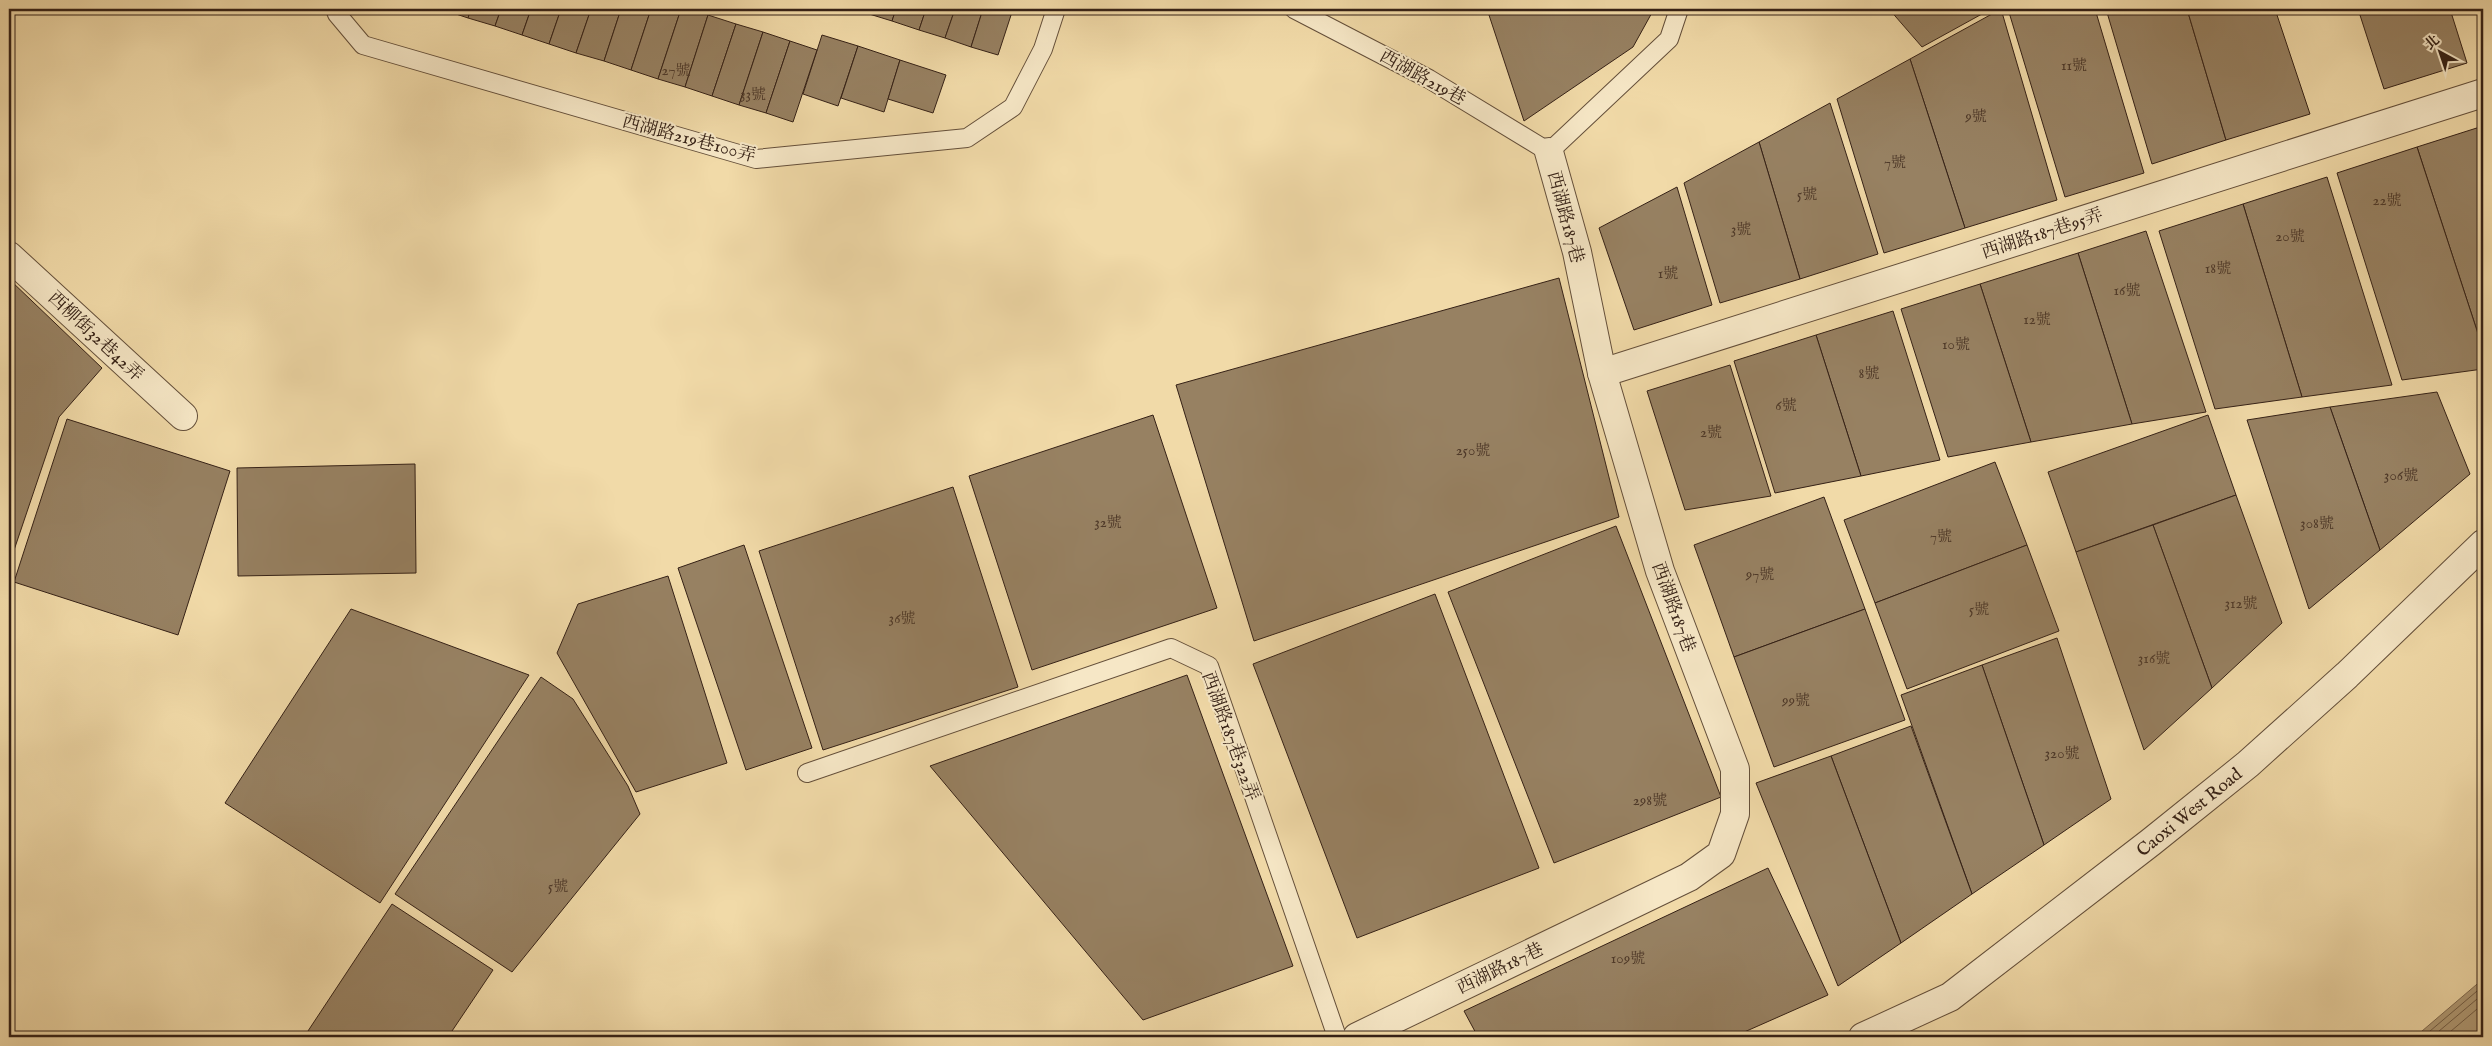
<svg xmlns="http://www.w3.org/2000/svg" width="2492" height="1046" font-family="'IM FELL English','Noto Serif TC',serif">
  <rect width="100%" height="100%" fill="#f1daa8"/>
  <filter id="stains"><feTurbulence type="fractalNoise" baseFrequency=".004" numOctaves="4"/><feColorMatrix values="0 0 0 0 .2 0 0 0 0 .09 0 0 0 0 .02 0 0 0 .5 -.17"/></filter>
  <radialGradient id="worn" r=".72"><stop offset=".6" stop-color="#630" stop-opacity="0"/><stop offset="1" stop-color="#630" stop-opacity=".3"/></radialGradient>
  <polygon fill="#b19b76" stroke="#7f6a50" points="2483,979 2483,1037 2415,1037"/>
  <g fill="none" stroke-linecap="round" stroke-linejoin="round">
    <g stroke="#735e46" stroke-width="1">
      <polyline points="2423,1037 2483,986"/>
      <polyline points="2432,1037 2483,994"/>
      <polyline points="2444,1037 2483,1004"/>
    </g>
  </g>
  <g fill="#978162" stroke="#352116">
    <polygon points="441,9 471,9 468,18"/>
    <polygon points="471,9 501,9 495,26 468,18"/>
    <polygon points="501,9 531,9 522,35 495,26"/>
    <polygon points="531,9 561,9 549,44 522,35"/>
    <polygon points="561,9 591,9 576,53 549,44"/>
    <polygon points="591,9 621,9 604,61 576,53"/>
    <polygon points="621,9 651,9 631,70 604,61"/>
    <polygon points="651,9 681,9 658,79 631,70"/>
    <polygon points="681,9 689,9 708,15 685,87 658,79"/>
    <polygon points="867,9 896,9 892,21 866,13"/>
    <polygon points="896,9 926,9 919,30 892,21"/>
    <polygon points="926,9 955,9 945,38 919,30"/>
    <polygon points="955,9 983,9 971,47 945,38"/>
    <polygon points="983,9 1013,9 998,55 971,47"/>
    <polygon points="1487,9 1654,9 1633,47 1524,121"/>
    <polygon points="1889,9 1991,9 1922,47"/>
    <polygon points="2001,9 2057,200 1965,228 1910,59"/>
    <polygon points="2008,9 2095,9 2144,173 2065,197"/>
    <polygon points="2106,9 2187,9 2226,140 2152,164"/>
    <polygon points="2187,9 2275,9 2310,114 2226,140"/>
    <polygon points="2358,9 2450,9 2467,63 2384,89"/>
    <polygon points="708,15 736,24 712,96 685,87"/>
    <polygon points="736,24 763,32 739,105 712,96"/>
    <polygon points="763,32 790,41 766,113 739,105"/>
    <polygon points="822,35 858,46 838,106 803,94"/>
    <polygon points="790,41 817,50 793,122 766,113"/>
    <polygon points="858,46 900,60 884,112 841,98"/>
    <polygon points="1910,59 1965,228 1884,253 1837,99"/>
    <polygon points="900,60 946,75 933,113 888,99"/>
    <polygon points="1830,103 1878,254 1800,279 1759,142"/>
    <polygon points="2483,126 2483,349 2417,147"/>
    <polygon points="1759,142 1800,279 1720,303 1684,183"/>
    <polygon points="2417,147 2483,349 2483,369 2402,380 2337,173"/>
    <polygon points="2327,177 2392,385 2302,397 2243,204"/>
    <polygon points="1677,187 1712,305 1634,330 1599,228"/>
    <polygon points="2243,204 2302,397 2215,409 2159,231"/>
    <polygon points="2146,231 2206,412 2132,424 2078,253"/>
    <polygon points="2078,253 2132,424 2031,442 1980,284"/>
    <polygon points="1559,278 1619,517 1254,641 1176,385"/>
    <polygon points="9,279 102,368 59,417 9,565"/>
    <polygon points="1980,284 2031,442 1948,457 1901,309"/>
    <polygon points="1893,311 1940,460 1861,476 1816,335"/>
    <polygon points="1816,335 1861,476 1775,493 1734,361"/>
    <polygon points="1730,365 1771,496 1685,510 1647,391"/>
    <polygon points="2437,392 2470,474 2380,550 2330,407"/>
    <polygon points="2330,407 2380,550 2309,609 2247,420"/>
    <polygon points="1153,415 1217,608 1032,670 969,476"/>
    <polygon points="2208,415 2236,495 2076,552 2048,472"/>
    <polygon points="67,419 230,471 178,635 14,582"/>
    <polygon points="1995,462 2027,545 1875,603 1844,520"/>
    <polygon points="415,464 416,573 238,576 237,468"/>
    <polygon points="953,487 1018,687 823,750 759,551"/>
    <polygon points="2236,495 2282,623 2212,688 2153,525"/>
    <polygon points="1824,497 1865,609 1734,657 1694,545"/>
    <polygon points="2153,525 2212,688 2144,750 2076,552"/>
    <polygon points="1616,526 1721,797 1554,863 1448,592"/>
    <polygon points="744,545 812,748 746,770 678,568"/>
    <polygon points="2027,545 2059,631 1907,689 1875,603"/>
    <polygon points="668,576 727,763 636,792 557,653 578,604"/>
    <polygon points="1435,594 1539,868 1357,938 1253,664"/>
    <polygon points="351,609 529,675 380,903 225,803"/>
    <polygon points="1865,609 1905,720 1774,767 1734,657"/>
    <polygon points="2057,638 2111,799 2044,845 1982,665"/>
    <polygon points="1982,665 2044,845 1972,894 1901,695"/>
    <polygon points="1187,675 1293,966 1143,1020 930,766"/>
    <polygon points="541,677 573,699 628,786 640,814 512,972 395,894"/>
    <polygon points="1911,726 1972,894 1901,943 1831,756"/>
    <polygon points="1831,756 1901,943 1838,986 1756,783"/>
    <polygon points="1768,868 1828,995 1733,1037 1478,1037 1464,1011"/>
    <polygon points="392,904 493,970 448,1037 304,1037"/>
  </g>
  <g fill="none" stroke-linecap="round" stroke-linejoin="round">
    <defs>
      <g id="lane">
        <polyline points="335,9 337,14 363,45 756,159 967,138 1013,107 1043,49 1056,9"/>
        <polyline points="1294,9 1429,79 1549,152 1669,39 1679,9"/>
        <polyline points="807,773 1171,648 1209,666 1337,1037"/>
      </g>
      <g id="street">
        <polyline points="9,256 183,416"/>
        <polyline points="1602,373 2483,93"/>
        <polyline points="1357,1037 1689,877 1721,854 1735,814 1735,769 1660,571 1602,373 1577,252 1549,152"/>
        <polyline points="1863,1037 1950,997 2151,842 2248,764 2347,675 2483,544"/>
      </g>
    </defs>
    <use href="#lane" stroke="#644f3a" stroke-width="20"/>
    <use href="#street" stroke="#644f3a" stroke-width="30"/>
    <use href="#lane" stroke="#f6e7c6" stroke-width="18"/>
    <use href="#street" stroke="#f6e7c6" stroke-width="28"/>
  </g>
  <g text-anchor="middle" stroke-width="4" stroke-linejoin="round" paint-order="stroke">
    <g font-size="15" fill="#4e3929">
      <text x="2074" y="70">11號</text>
      <text x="676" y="75">27號</text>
      <text x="753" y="99">33號</text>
      <text x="1976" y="121">9號</text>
      <text x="1895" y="167">7號</text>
      <text x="1807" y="199">5號</text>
      <text x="2387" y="205">22號</text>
      <text x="1741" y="234">3號</text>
      <text x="2290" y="241">20號</text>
      <text x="2218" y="273">18號</text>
      <text x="1668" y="278">1號</text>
      <text x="2127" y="295">16號</text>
      <text x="2037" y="324">12號</text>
      <text x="1956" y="349">10號</text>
      <text x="1869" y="378">8號</text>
      <text x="1786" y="410">6號</text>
      <text x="1711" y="437">2號</text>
      <text x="1473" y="455">250號</text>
      <text x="2401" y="480">306號</text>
      <text x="1108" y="527">32號</text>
      <text x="2317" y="528">308號</text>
      <text x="1941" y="541">7號</text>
      <text x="1760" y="579">97號</text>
      <text x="2241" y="608">312號</text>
      <text x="1979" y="614">5號</text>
      <text x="902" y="623">36號</text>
      <text x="2154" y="663">316號</text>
      <text x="1796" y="705">99號</text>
      <text x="2062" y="758">320號</text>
      <text x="1650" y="805">298號</text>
      <text x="558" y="891">5號</text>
      <text x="1628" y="963">109號</text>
    </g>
    <g font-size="18" fill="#352116" stroke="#f6e7c6">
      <text transform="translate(1423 77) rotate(29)" y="6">西湖路219巷</text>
      <text transform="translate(689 138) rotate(15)" y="6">西湖路219巷100弄</text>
      <text transform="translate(1566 217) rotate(75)" y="6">西湖路187巷</text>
      <text transform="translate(2042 233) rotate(-18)" y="6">西湖路187巷95弄</text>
      <text transform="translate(96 336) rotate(43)" y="6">西柳街32巷42弄</text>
      <text transform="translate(1674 607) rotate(70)" y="6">西湖路187巷</text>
      <text transform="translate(1231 736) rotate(70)" y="6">西湖路187巷322弄</text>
      <text transform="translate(2189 812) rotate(-39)" y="6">Caoxi West Road</text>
      <text transform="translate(1500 968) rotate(-26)" y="6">西湖路187巷</text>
    </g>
  </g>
  <rect width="2492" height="1046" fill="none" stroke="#f1daa8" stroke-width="30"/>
  <rect x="10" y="10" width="2472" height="1026" fill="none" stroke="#352116" stroke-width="2.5"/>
  <rect x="15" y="15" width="2462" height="1016" fill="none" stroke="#352116"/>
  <g transform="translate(2440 52) rotate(320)" stroke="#f6e7c6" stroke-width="4" paint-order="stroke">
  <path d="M0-4L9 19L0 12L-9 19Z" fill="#352116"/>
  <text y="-8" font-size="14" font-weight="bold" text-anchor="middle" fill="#352116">北</text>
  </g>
  <rect width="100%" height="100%" filter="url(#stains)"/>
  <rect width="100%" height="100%" fill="url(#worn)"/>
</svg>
